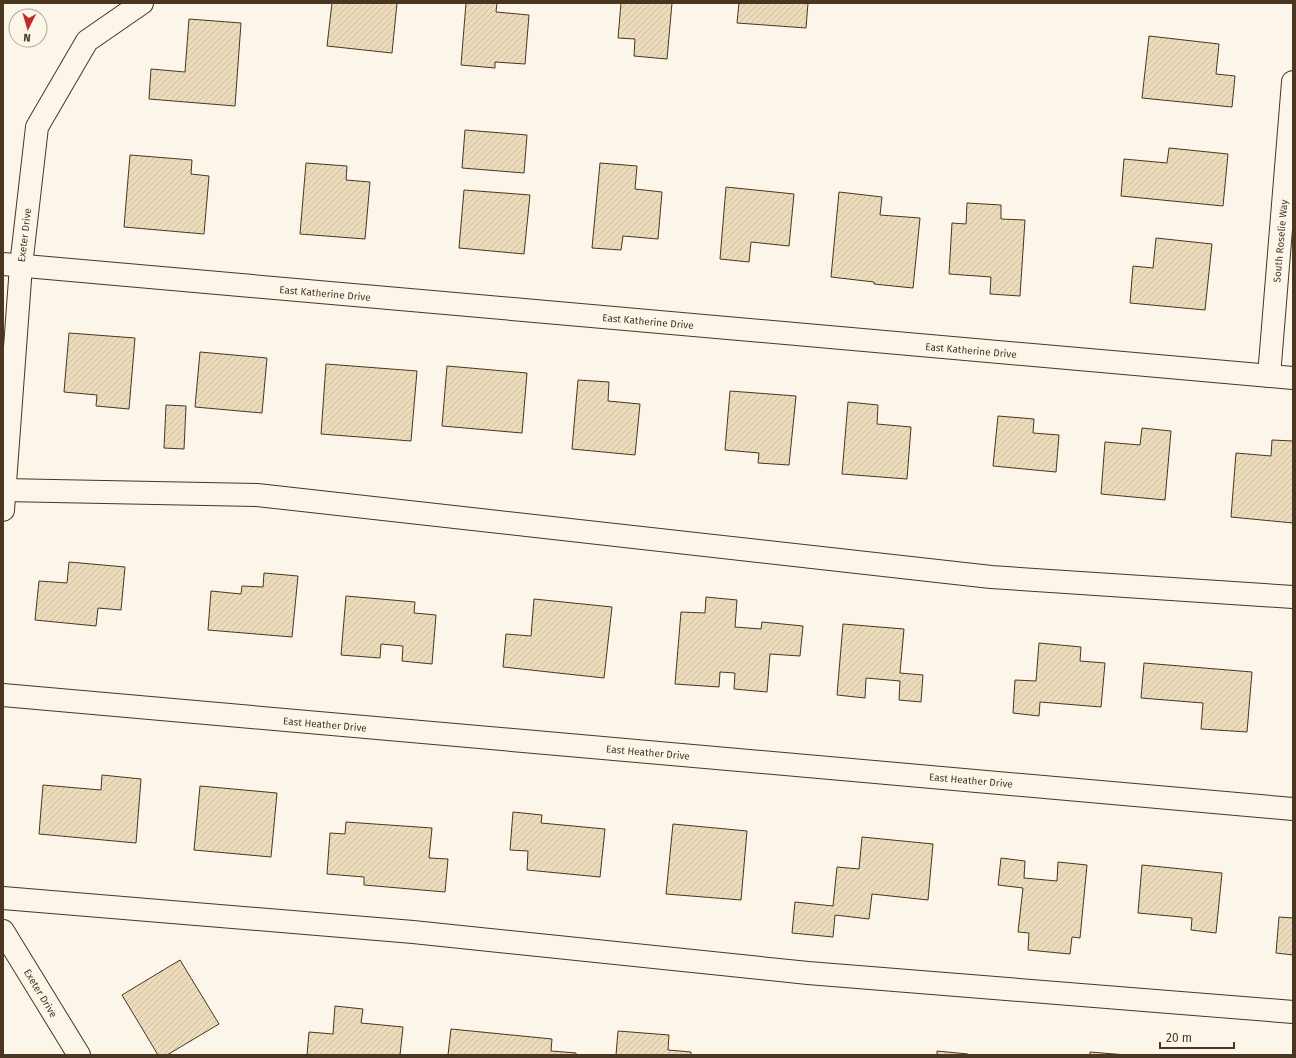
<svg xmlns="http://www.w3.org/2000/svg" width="1296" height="1058" font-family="'Fira Sans',sans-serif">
  <defs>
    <pattern id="building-hatch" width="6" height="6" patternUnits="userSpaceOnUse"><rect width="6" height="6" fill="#ecdcbc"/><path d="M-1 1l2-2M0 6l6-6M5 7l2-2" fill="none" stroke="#ccbda1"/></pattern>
  </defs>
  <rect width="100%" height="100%" fill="#fbf6e9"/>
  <g fill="url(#building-hatch)" stroke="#4a3520">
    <polygon points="332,3 397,3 392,53 327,46"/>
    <polygon points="466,3 497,3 496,12 529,15 525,64 495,62 495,68 461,65"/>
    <polygon points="621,3 672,3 667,59 634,56 635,39 618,38"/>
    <polygon points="739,3 808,3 806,28 737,23"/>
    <polygon points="189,19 241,23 235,106 149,99 151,69 185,72"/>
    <polygon points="1149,36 1219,44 1216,74 1235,76 1232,107 1142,98"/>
    <polygon points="465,130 527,135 524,173 462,168"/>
    <polygon points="1169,148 1228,154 1223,206 1121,196 1124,159 1167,163"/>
    <polygon points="130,155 192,160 191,174 209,176 204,234 124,227"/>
    <polygon points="306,163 347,166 346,180 370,182 365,239 300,234"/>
    <polygon points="600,163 637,166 635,189 662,192 658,239 623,236 621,250 592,248"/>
    <polygon points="726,187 794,194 789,246 751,242 749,262 720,259"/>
    <polygon points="464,190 530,195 524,254 459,248"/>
    <polygon points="839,192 882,197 880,215 920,218 913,288 874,284 874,282 831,277"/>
    <polygon points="967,203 1001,205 1001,219 1025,220 1020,296 990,294 991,277 949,274 952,223 966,224"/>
    <polygon points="1156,238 1212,244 1205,310 1130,303 1133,266 1153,268"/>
    <polygon points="69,333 135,338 129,409 96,406 97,395 64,392"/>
    <polygon points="200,352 267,358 262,413 195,407"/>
    <polygon points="326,364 417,371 411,441 321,434"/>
    <polygon points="447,366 527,373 522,433 442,426"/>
    <polygon points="578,380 609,382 608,401 640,404 635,455 572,449"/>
    <polygon points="730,391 796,396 789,465 758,463 759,453 725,450"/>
    <polygon points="848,402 878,405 877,424 911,427 907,479 842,474"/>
    <polygon points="166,405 186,406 184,449 164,448"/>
    <polygon points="998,416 1034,419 1033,433 1059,435 1056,472 993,466"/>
    <polygon points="1142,428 1171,431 1165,500 1101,494 1105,442 1140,445"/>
    <polygon points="1272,440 1293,441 1293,523 1231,517 1236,453 1271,456"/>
    <polygon points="69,562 125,567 121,610 98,608 96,626 35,620 39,581 67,583"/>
    <polygon points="264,573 298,576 292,637 208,630 211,591 241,594 242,586 263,587"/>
    <polygon points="346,596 415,602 414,613 436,615 432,664 402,661 403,646 381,644 380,658 341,655"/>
    <polygon points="706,597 737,600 735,627 761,629 762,622 803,626 800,656 770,654 767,692 734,689 735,673 720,672 719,687 675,684 681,612 705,613"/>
    <polygon points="534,599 612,607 604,678 503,667 506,634 531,636"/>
    <polygon points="843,624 904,629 900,673 923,675 921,702 899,700 900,681 866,678 865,698 837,695"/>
    <polygon points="1039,643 1081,647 1080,661 1105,663 1101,707 1040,702 1039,716 1013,713 1015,680 1036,681"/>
    <polygon points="1144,663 1252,672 1247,732 1201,729 1203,703 1141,698"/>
    <polygon points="102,775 141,779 136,843 39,834 43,785 101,790"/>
    <polygon points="200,786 277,793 271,857 194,850"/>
    <polygon points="513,812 542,815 541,823 605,829 600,877 527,870 528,851 510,850"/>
    <polygon points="346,822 432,828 429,858 448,859 445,892 364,885 364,877 327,874 330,833 345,834"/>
    <polygon points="673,824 747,831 741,900 666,894"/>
    <polygon points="862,837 933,844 928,900 872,894 869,919 835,915 833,937 792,933 795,902 833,906 837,867 859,869"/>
    <polygon points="1001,858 1025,861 1024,878 1057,881 1058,862 1087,865 1080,938 1072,937 1070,954 1028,950 1029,933 1018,932 1023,888 998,885"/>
    <polygon points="1142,865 1222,873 1216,933 1191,930 1192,918 1138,913"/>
    <polygon points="1279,917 1293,918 1293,955 1276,953"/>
    <polygon points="180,960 219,1024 167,1055 158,1055 122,995"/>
    <polygon points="335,1006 363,1009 361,1023 403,1027 400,1055 307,1055 309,1032 333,1034"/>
    <polygon points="451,1029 552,1039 551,1051 576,1053 576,1055 448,1055"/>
    <polygon points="618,1031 669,1035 668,1050 691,1052 691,1055 616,1055"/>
    <polygon points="937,1051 968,1054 968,1055 937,1055"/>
    <polygon points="1090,1052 1127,1055 1090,1055"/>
  </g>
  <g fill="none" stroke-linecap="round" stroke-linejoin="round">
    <defs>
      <g id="minor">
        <polyline points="3,264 1293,378"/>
        <polyline points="1269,376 1293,82"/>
        <polyline points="3,490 257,495 991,577 1293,597"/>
        <polyline points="3,510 21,266 37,127 87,41 142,3"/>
        <polyline points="3,695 1293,809"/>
        <polyline points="3,898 413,932 808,973 1293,1012"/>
        <polyline points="3,931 79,1055"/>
      </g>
    </defs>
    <use href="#minor" stroke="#4a3520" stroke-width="24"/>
    <use href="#minor" stroke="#fbf6e9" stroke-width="22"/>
  </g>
  <g text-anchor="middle" stroke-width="3" stroke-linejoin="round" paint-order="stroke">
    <g font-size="10" fill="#4a3520" stroke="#fbf6e9">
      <text transform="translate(24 235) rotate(-83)" y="4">Exeter Drive</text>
      <text transform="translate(1280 241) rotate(-85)" y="4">South Roselie Way</text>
      <text transform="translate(325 293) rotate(5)" y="4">East Katherine Drive</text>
      <text transform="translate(648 321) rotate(5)" y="4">East Katherine Drive</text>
      <text transform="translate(971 350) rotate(5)" y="4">East Katherine Drive</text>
      <text transform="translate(325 724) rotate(5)" y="4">East Heather Drive</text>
      <text transform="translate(648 752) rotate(5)" y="4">East Heather Drive</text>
      <text transform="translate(971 780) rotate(5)" y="4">East Heather Drive</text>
      <text transform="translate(41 993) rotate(59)" y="4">Exeter Drive</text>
    </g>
  </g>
  <rect width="1296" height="1058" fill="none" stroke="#4a3520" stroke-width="8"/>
  <g transform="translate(28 28) rotate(185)"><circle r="19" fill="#fbf6e9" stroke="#b4a999"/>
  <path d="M0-3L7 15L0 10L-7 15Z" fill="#c62828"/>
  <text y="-6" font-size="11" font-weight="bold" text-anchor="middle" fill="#4a3520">N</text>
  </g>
  <path d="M1160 1042v6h74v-6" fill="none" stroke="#4a3520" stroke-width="2"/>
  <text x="1166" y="1042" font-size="12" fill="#4a3520" stroke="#fbf6e9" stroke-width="3" paint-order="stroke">20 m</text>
</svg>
